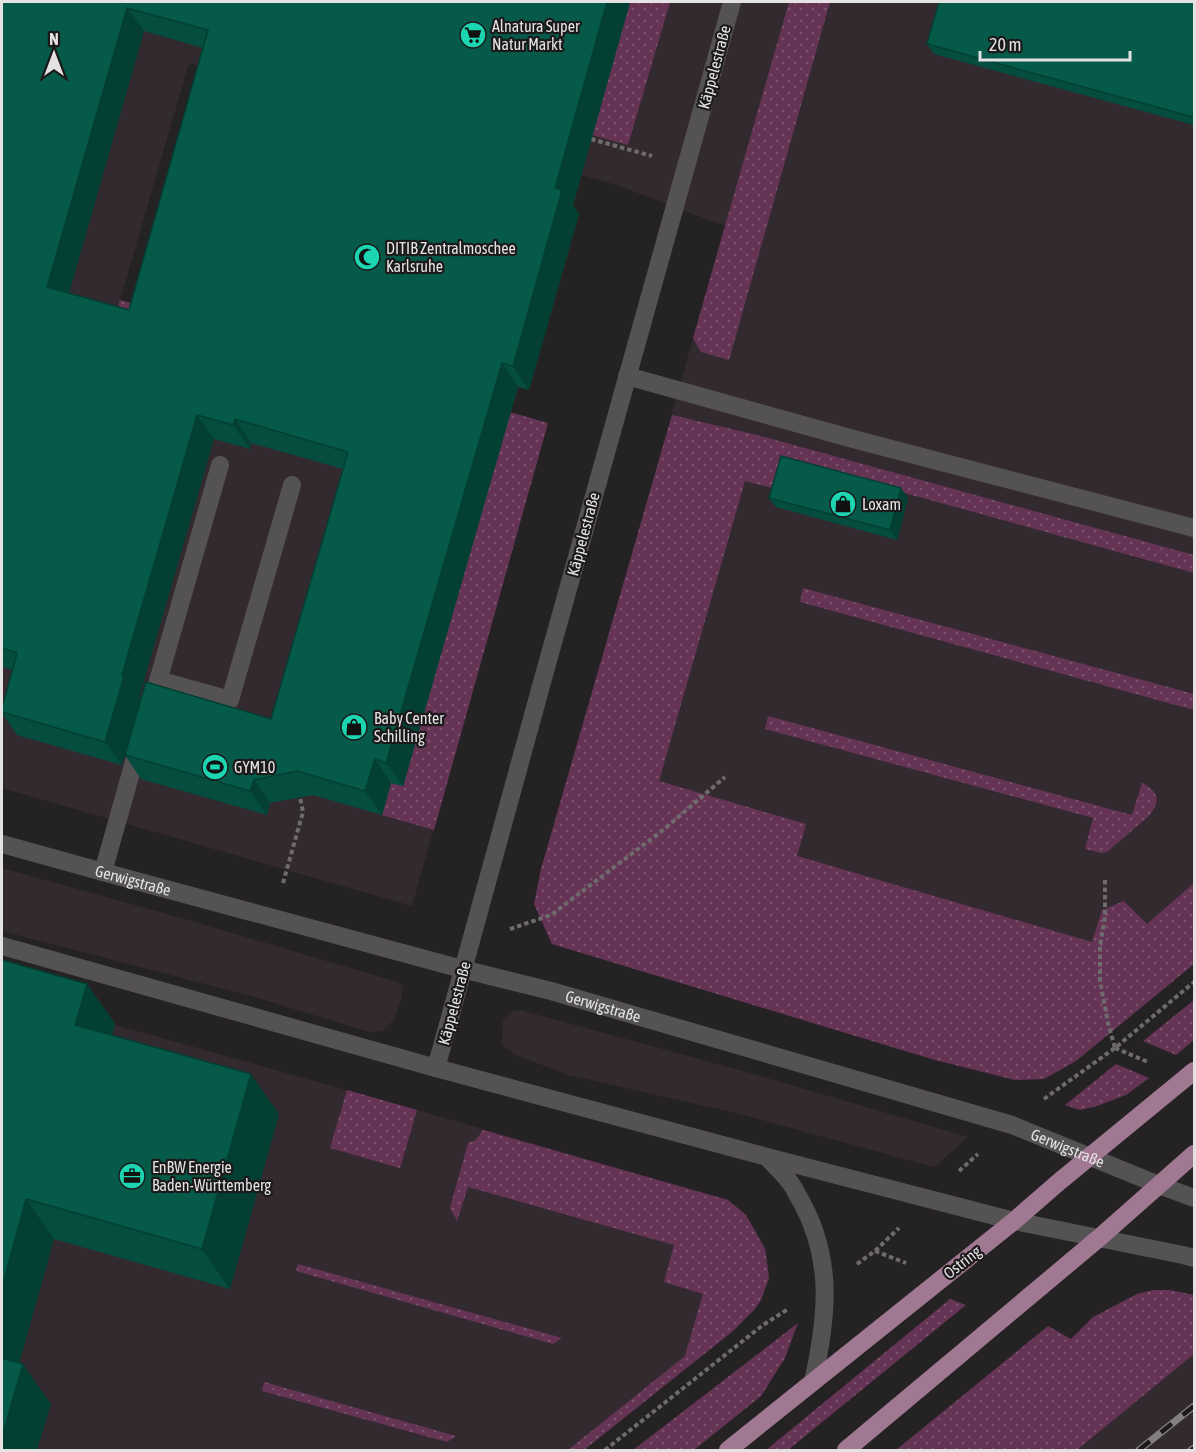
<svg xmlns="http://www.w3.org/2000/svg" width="1196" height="1452" font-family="'Asap Condensed',sans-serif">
  <defs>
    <pattern id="grass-dots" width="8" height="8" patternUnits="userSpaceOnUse" patternTransform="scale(1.5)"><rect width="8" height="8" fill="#653455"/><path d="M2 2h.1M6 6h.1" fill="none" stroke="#7b516d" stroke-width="1.8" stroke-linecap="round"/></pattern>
  </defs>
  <rect width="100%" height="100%" fill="#252224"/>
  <g fill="#332a2f">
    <polygon points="2,2 1194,2 1194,964 1076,1061 1044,1079 1015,1080 935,1060 552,944 534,904 541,869 645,508 725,226 617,185 189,63 120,300 548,423 412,906 2,788"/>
    <polygon points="2,868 188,920 394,981 403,986 401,999 394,1020 382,1031 369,1032 255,997 2,931"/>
    <polygon points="2,993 417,1110 728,1200 746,1215 766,1249 769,1278 761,1300 754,1310 733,1331 584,1450 2,1450"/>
    <polygon points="520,1010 750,1073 968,1137 934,1167 740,1114 569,1075 518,1056 502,1045 503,1020 511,1012"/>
    <polygon points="1194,1354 1194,1450 1077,1450"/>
  </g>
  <g fill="url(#grass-dots)">
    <polygon points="630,2 670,2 628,145 592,135"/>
    <polygon points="789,2 830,2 729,360 701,352 693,338"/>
    <polygon points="120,300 548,423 434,830 382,815 391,783 403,786 506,426 272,370 29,618"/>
    <polygon points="672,415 757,435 1194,555 1194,573 789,461 780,490 745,481 659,781 806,824 797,856 1092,942 1102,910 1124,901 1147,924 1194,883 1194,964 1076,1061 1044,1079 1015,1080 935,1060 552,944 534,904 541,869"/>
    <polygon points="803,588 1194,694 1194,710 800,602"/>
    <path d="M768,716L1132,815L1142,783C1158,791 1161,800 1150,815L1107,852L1102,853L1085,849L1093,818L765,729Z"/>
    <polygon points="1194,1000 1194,1040 1176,1055 1143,1041"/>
    <polygon points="1116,1064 1149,1078 1126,1095 1097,1106 1080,1110 1065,1105"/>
    <polygon points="347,1090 417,1110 400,1168 330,1148"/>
    <polygon points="483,1130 728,1200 746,1215 765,1249 769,1278 761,1300 754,1310 733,1331 584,1450 568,1450 685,1356 703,1294 664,1282 674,1245 468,1187 457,1221 450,1208 468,1143 476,1140"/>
    <polygon points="298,1264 562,1338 553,1344 296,1271"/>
    <polygon points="1153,1290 1170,1290 1194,1295 1194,1354 1077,1450 896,1450 1048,1326 1071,1339 1093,1317 1137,1294"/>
    <polygon points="950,1299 966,1305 788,1450 766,1450"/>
    <polygon points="798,1323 785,1358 761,1396 694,1450 633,1450"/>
    <polygon points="264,1382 456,1436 447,1442 262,1391"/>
  </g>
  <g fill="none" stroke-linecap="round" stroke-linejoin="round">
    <g stroke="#6e6b6d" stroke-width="4" stroke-dasharray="4.5 3" stroke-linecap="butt">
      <polyline points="591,139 652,156"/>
      <polyline points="1105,880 1105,917 1100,946 1100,981 1108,1023 1115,1048"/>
      <polyline points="283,883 303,812 300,797"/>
      <polyline points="510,929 551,915 663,830 725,777"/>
      <polyline points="1115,1048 1148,1062"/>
      <polyline points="1044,1099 1115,1048 1194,982"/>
      <polyline points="959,1171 978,1154"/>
      <polyline points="875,1251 906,1263"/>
      <polyline points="857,1264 875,1251 899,1228"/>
      <polyline points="605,1450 763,1325 788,1309"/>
    </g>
    <g stroke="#555254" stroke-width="18">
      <polyline points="627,376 857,440 1194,528"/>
      <polyline points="158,680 230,700 292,485"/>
      <polyline points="150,709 220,465"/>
      <polyline points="103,872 139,744"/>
    </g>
    <g stroke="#555254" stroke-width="18">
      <path id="s1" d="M2,844L103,872L462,969"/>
      <polyline points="2,946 436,1068"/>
    </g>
    <g stroke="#555254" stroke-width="18">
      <path d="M732,2C634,357 532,712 436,1068L767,1157L1014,1221L1183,1255L1194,1258"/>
      <path id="s2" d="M462,969L551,991L1012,1125L1159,1185L1194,1198"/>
      <path d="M767,1157C774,1165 783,1173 789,1181C794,1187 797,1195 801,1201C834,1261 827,1318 813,1382"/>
    </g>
    <g stroke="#a07892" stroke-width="18">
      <polyline points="728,1450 1014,1221 1060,1181 1194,1071"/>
      <polyline points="846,1450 1099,1238 1194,1154"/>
    </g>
    <defs>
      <g id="rail">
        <polyline points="1139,1450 1194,1406"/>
        <polyline points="1191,1450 1194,1448"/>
      </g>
    </defs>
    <use href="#rail" stroke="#838082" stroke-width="7"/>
    <use href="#rail" stroke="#1c191b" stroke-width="4.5" stroke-dasharray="14" stroke-linecap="butt"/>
  </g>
  <g fill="#044d3f" fill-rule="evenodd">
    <path d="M2,2H630L573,205L579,214L529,390L518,387L403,786L391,783L382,815L313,795L270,803L267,815L141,779L125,755L271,719L343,469L251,443L250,449L214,439L139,697L122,765L17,735L2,713V709L12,670L2,667ZM144,31L203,48L129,310L69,293Z"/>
    <polygon points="1194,2 1194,125 934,54 927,44"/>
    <polygon points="769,498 908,498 897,540 776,507"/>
    <polygon points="2,960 87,984 115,1024 112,1035 279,1114 230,1289 54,1239 19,1363 51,1404 2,1450"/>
  </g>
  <g fill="#043f33">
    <polygon points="607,2 630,2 573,205 579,214 529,390 513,366 555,188"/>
    <polygon points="127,8 144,31 64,310 47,287"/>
    <polygon points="502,363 518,387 403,786 386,763"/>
    <polygon points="197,415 214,439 139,697 141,699 122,765 105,742 122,675"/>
    <polygon points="235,419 251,443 250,449 233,425"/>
    <polygon points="901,488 908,498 897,540 890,530"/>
    <polygon points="375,759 391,783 382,815 365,791"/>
    <polygon points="254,780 270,803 267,815 250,791"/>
    <polygon points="87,984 115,1024 103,1065 75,1025"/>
    <polygon points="251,1074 279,1114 230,1289 202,1249"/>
    <polygon points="26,1199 54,1239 11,1392 2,1379 2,1287"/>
    <polygon points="23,1364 51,1404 37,1450 2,1450 2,1436"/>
  </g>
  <g fill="#055a49" stroke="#043f33" stroke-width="1.5" fill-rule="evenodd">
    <path d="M2,2H607L555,188L562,190L513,366L502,363L386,763L375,759L365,791L297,771L254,780L250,791L125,755L146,682L271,719L348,452L235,419L233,425L197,415L122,675L124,676L105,742L2,712V709L17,653L2,648ZM127,8L208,30L129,310L47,287Z"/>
    <polygon points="939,2 1194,2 1194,110 1193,117 927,44"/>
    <polygon points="781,456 901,488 890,530 769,498"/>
    <polygon points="2,960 87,984 75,1025 251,1074 202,1249 26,1199 2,1287"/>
    <polygon points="2,1358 23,1364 2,1436"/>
  </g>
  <defs>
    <symbol id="supermarket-disc" viewBox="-11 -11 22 22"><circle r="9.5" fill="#1cd5b1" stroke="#1c191b"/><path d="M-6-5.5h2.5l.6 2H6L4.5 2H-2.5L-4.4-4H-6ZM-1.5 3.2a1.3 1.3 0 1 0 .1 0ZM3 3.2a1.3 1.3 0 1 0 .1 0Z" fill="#111"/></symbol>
    <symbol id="mosque-disc" viewBox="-11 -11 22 22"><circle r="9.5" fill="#1cd5b1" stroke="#1c191b"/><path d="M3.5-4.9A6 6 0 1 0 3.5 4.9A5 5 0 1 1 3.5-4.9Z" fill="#111"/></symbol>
    <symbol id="shop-disc" viewBox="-11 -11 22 22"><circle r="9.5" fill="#1cd5b1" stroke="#1c191b"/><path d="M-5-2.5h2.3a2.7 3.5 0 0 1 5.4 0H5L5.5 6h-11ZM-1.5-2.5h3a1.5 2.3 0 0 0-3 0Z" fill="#111"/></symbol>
    <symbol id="stadium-disc" viewBox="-11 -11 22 22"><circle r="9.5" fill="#1cd5b1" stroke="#1c191b"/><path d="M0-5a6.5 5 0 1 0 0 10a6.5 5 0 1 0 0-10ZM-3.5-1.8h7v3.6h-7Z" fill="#111"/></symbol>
    <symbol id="office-disc" viewBox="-11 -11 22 22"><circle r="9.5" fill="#1cd5b1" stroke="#1c191b"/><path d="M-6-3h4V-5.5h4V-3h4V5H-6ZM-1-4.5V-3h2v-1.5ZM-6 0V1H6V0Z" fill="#111"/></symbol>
  </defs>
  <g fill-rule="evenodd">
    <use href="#supermarket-disc" x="458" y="20" width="30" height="30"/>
    <use href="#mosque-disc" x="352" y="242" width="30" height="30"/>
    <use href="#shop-disc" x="828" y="489" width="30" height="30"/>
    <use href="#shop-disc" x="339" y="712" width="30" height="30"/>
    <use href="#stadium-disc" x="200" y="752" width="30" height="30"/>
    <use href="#office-disc" x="117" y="1161" width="30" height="30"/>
  </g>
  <g text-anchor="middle" stroke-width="4.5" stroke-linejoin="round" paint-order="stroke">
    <g font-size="16" fill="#e4e2e3" stroke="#1c191b" text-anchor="start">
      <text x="492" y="32">Alnatura Super<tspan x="492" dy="18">Natur Markt</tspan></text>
      <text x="386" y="254">DITIB Zentralmoschee<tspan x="386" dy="18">Karlsruhe</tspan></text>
      <text x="862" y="510">Loxam</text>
      <text x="374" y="724">Baby Center<tspan x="374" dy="18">Schilling</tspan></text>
      <text x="234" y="773">GYM10</text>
      <text x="152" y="1173">EnBW Energie<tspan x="152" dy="18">Baden-Württemberg</tspan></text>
    </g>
    <g font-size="16" fill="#e4e2e3" stroke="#1c191b">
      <text transform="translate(714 67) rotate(-75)" y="6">Käppelestraße</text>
      <text transform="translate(583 534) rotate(-75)" y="6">Käppelestraße</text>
      <text dy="6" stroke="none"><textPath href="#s1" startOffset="136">Gerwigstraße</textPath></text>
      <text transform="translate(454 1003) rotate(-75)" y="6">Käppelestraße</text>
      <text dy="6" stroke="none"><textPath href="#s2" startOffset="146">Gerwigstraße</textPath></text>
      <text dy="6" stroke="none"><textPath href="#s2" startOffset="632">Gerwigstraße</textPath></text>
      <text transform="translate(962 1262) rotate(-38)" y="6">Ostring</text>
    </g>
  </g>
  <rect width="1196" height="1452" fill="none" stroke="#e4e2e3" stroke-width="6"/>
  <g transform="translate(54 54)" stroke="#1c191b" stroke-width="4.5" paint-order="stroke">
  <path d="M0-4.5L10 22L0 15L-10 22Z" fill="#e4e2e3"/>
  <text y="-9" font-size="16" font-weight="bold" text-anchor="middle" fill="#e4e2e3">N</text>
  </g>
  <path d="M980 51v9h150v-9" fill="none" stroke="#e4e2e3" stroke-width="3"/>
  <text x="989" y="51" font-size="18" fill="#e4e2e3" stroke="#1c191b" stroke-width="4.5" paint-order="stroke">20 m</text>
</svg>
